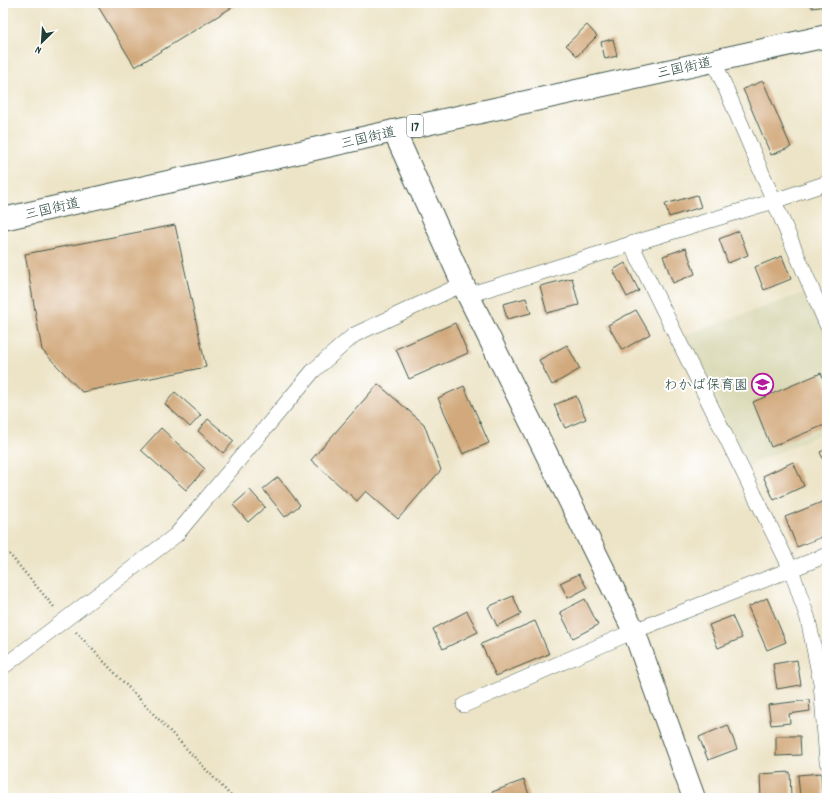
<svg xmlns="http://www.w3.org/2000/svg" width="830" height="801" font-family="Dekko,'Klee One',sans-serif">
  <rect width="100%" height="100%" fill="#fff"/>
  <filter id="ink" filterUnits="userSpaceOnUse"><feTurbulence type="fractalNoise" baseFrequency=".025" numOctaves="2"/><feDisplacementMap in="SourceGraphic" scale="8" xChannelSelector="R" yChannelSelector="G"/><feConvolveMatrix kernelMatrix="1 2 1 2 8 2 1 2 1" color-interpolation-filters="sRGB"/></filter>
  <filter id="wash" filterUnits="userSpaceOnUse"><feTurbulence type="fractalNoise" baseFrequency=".012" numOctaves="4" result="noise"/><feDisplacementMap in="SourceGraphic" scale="16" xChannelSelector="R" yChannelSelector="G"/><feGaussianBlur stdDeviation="0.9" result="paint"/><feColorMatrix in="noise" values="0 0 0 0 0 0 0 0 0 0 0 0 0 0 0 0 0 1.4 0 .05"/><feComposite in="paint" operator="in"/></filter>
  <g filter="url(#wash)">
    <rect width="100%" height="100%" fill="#ede4c7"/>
    <polygon fill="#dbdab8" points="812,290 827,325 827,431 741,469 676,338"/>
    <g id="blocks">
      <g fill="#d2a97b">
        <polygon points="96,3 239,3 135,67"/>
        <polygon points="812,3 827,3 827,6 812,8"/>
        <polygon points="587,25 597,36 577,56 566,45"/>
        <polygon points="613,39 617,56 605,59 601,42"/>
        <polygon points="763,81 791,147 771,155 743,89"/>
        <polygon points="697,195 701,207 669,217 665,204"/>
        <polygon points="175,225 206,367 82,392 42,350 25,254"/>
        <polygon points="739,231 748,255 728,263 719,239"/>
        <polygon points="686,248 695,274 673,283 663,256"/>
        <polygon points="782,256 791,279 764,290 755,267"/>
        <polygon points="625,263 639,291 627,297 613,270"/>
        <polygon points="572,278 579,305 547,313 540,286"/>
        <polygon points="526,298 531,313 507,319 503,304"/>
        <polygon points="636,310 650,334 622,350 608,325"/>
        <polygon points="455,323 468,353 409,379 396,349"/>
        <polygon points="567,345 580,369 552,385 539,360"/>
        <polygon points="821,373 827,387 827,424 771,447 753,402"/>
        <polygon points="378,384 424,424 441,470 398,519 366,491 357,501 311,460"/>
        <polygon points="464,386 489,443 463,454 438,398"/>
        <polygon points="175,392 201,415 190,427 165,404"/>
        <polygon points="576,396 586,419 565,428 554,405"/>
        <polygon points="208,419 234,441 223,453 198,431"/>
        <polygon points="161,428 205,469 186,490 141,450"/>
        <polygon points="827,449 827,468 820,452"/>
        <polygon points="793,462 804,486 774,500 763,476"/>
        <polygon points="278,477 300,505 285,517 263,489"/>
        <polygon points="250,490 265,507 248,522 233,505"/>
        <polygon points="827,500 827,522 826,522 827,525 827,535 797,547 785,517"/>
        <polygon points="579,574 587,588 568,598 560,583"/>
        <polygon points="513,596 521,614 497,626 488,607"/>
        <polygon points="767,598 786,642 767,650 748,607"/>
        <polygon points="585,599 598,625 573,638 560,612"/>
        <polygon points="467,611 478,632 443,649 433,629"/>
        <polygon points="732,616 742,638 718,648 709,625"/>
        <polygon points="535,621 549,654 496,676 481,644"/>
        <polygon points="797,660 801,685 777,689 773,664"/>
        <polygon points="809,700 810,711 789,714 790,723 771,725 768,705"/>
        <polygon points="728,725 737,749 708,760 699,737"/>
        <polygon points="776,736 800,736 801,755 776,756"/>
        <polygon points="790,772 791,798 761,798 760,774"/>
        <polygon points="821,773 823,798 800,798 798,775"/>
        <polygon points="524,780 530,798 494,798 492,792"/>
      </g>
    </g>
  </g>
  <g filter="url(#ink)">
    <use href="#blocks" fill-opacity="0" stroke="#3e564a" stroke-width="1"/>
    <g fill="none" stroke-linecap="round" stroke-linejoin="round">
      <defs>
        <g id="street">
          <polyline points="714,61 827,325"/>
          <polyline points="631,244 791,569 808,619 821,683 827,762"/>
          <polyline points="468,295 631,244 774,201 827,183"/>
          <polyline points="3,667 176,535 313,371 354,335 463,284"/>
          <polyline points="464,705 634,631 827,555"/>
        </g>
        <polyline id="secondary" points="394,131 468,295 634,631 694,798"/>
        <polyline id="highway" points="3,219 394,131 827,36"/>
      </defs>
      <use href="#street" stroke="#3e564a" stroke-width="16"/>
      <use href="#secondary" stroke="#3e564a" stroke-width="24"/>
      <use href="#highway" stroke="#3e564a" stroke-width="24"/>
      <g stroke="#3e564a" stroke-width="2.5" stroke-dasharray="1 3" stroke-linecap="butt">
        <polyline points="3,549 10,555 54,607"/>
        <polyline points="76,632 233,798"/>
      </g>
      <use href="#street" stroke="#fff" stroke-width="15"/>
      <use href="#secondary" stroke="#fff" stroke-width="22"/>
      <use href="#highway" stroke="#fff" stroke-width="22"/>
    </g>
  </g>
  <defs>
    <symbol id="school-ring" viewBox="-11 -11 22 22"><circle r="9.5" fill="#fff" stroke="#b5179e" stroke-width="1.5"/><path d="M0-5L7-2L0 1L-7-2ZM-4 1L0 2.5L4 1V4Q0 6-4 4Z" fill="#b5179e"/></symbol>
  </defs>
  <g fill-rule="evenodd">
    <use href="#school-ring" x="750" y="372" width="25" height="25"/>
  </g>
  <g text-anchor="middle" stroke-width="4" stroke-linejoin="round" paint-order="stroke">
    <rect fill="#fff" stroke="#627771" stroke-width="1" x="407" y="115" width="16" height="22" rx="3"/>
    <g font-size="13" font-weight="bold" fill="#1f3d34">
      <text x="415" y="131">17</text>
    </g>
    <g font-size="14" fill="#1f3d34" stroke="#fff">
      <text transform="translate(684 67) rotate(-12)" y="5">三国街道</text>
      <text transform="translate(368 137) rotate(-13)" y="5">三国街道</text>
      <text transform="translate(52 208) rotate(-13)" y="5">三国街道</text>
    </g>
    <g font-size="14" fill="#1f3d34" stroke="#fff" text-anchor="end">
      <text x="748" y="389">わかば保育園</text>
    </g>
  </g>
  <rect width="830" height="801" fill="none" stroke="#fff" stroke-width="16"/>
  <g transform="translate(42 42) rotate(205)" stroke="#ffffff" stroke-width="3" paint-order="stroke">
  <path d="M0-3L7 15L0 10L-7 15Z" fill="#1f3d34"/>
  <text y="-6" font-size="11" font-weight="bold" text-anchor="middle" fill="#1f3d34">N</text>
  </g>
</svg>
